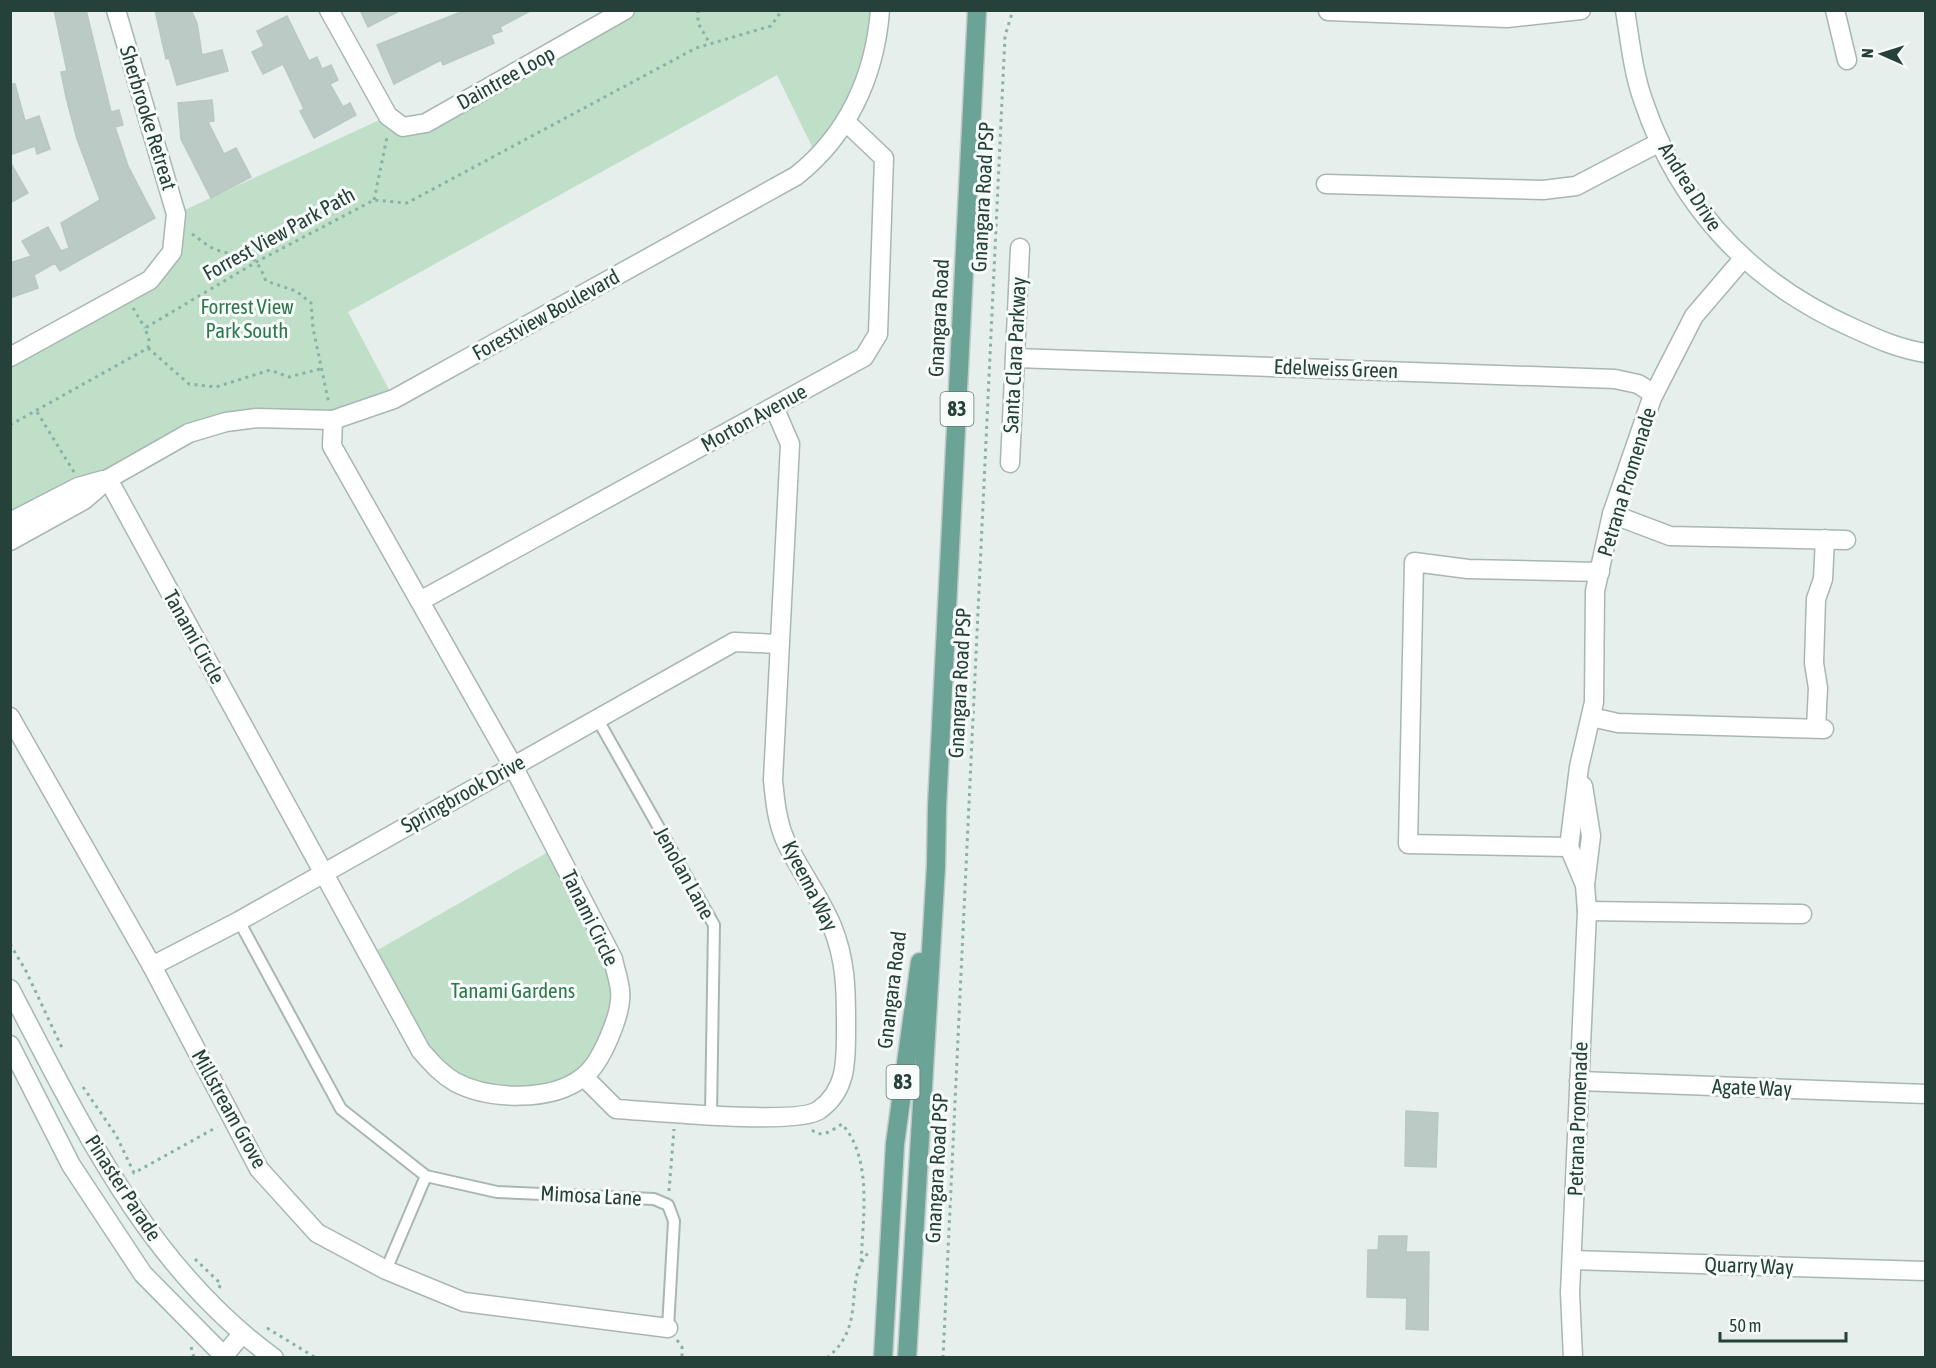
<svg xmlns="http://www.w3.org/2000/svg" width="1936" height="1368" font-family="'Asap Condensed',sans-serif">
  <rect width="100%" height="100%" fill="#e6efeb"/>
  <g fill="#c0dfc9">
    <polygon points="625,11 880,11 874,56 818,159 777,75 348,312 394,399 333,420 226,422 11,523 11,357 150,280 172,252 176,214 388,116 403,127"/>
    <polygon points="555,848 621,992 584,1077 518,1097 438,1071 369,955"/>
  </g>
  <g fill="#bbcac4" stroke="#b8c8c2" stroke-width="1.5">
    <polygon points="54,10 86,10 111,112 119,110 123,125 115,127 128,166 155,218 60,271 55,263 34,275 38,288 10,298 10,263 31,256 22,241 48,227 61,251 69,248 61,223 100,200 77,139 66,97 61,72 67,71"/>
    <polygon points="155,10 191,10 197,23 202,55 222,50 228,71 177,85 169,58 166,59"/>
    <polygon points="360,10 401,10 368,27"/>
    <polygon points="466,10 532,10 500,27 502,31 491,35 494,43 443,65 441,60 394,84 377,45"/>
    <polygon points="287,16 309,61 317,57 322,69 331,65 338,80 330,84 343,107 350,103 356,115 314,138 300,111 304,109 283,64 263,74 252,52 264,46 257,31"/>
    <polygon points="10,84 15,84 25,121 39,116 50,149 37,154 35,146 10,155"/>
    <polygon points="212,100 214,121 208,122 224,154 236,148 251,177 211,198 181,139 178,103"/>
    <polygon points="10,162 28,193 10,203"/>
    <polygon points="1406,1111 1438,1113 1436,1167 1405,1166"/>
    <polygon points="1379,1236 1407,1236 1406,1252 1429,1252 1428,1330 1406,1329 1407,1298 1367,1297 1368,1250 1378,1250"/>
  </g>
  <g fill="none" stroke-linecap="round" stroke-linejoin="round">
    <defs>
      <g id="lane">
        <polyline points="598,720 714,925 711,1114"/>
        <polyline points="239,921 341,1109 426,1176 497,1192 654,1199 668,1205 674,1221 668,1328"/>
        <polyline points="386,1270 426,1176"/>
      </g>
      <g id="street">
        <polyline points="329,10 388,116 403,127 426,123 625,10"/>
        <polyline points="1835,10 1847,60"/>
        <polyline points="1328,11 1507,18 1581,10"/>
        <polyline points="1326,184 1543,190 1576,186 1660,142"/>
        <polyline points="10,357 150,280 172,252 176,214 116,10"/>
        <polyline points="1015,358 1615,379 1638,384 1654,394"/>
        <polyline points="1010,463 1020,248"/>
        <path d="M108,479L421,1051C432,1063 441,1074 455,1082C489,1100 552,1102 583,1077C601,1064 623,1012 620,990C619,980 615,969 613,959L513,766L332,446L333,420"/>
        <polyline points="1612,514 1670,536 1846,540"/>
        <polyline points="10,522 78,487 103,480"/>
        <path d="M10,541L84,500L108,479L189,433L226,422L257,418L333,420L394,399L796,176C848,135 875,76 880,10"/>
        <polyline points="420,601 864,357 878,334 884,158 846,122"/>
        <polyline points="10,717 152,966 259,1169 317,1233 386,1270 464,1302 668,1328"/>
        <polyline points="1591,717 1618,723 1824,729"/>
        <polyline points="1816,728 1818,688 1814,663 1816,599 1823,579 1825,539"/>
        <polyline points="1569,847 1408,844 1414,562 1468,569 1600,572"/>
        <polyline points="1585,885 1569,847 1579,767 1594,702 1595,591 1612,514 1652,398 1694,316 1742,260"/>
        <polyline points="1587,911 1802,914"/>
        <polyline points="152,966 239,921 734,642 779,644"/>
        <path d="M584,1077L616,1109C650,1111 798,1126 819,1110C846,1091 846,1063 846,1033C846,994 847,963 832,926C820,897 800,871 786,842C777,822 775,801 773,780L790,444L774,407"/>
        <polyline points="1579,1081 1926,1094"/>
        <polyline points="1572,1260 1926,1271"/>
        <polyline points="222,1358 242,1334"/>
        <polyline points="1573,1358 1570,1293 1587,911 1585,885 1591,836 1583,786"/>
      </g>
      <g id="secondary">
        <path d="M1625,10C1630,40 1633,72 1643,100C1679,207 1751,283 1853,328C1877,339 1899,349 1926,353"/>
        <path d="M10,989C81,1124 147,1266 274,1358"/>
        <polyline points="10,1045 71,1165 143,1274 226,1358"/>
      </g>
      <g id="primary">
        <polyline points="883,1358 895,1144 920,962"/>
        <polyline points="907,1358 936,866 937,807 977,10"/>
      </g>
    </defs>
    <use href="#lane" stroke="#a8b7b2" stroke-width="14"/>
    <use href="#street" stroke="#a8b7b2" stroke-width="21"/>
    <use href="#secondary" stroke="#a4bab3" stroke-width="21"/>
    <use href="#primary" stroke="#c2cac8" stroke-width="21"/>
    <g stroke="#87b2a5" stroke-width="3" stroke-dasharray="3 4.5" stroke-linecap="butt">
      <polyline points="698,10 698,23 710,44"/>
      <polyline points="374,200 387,137"/>
      <path d="M192,234C200,239 208,247 217,250C246,260 251,244 266,281L296,291L311,303L313,328L329,404"/>
      <polyline points="133,308 145,328"/>
      <polyline points="148,348 189,384 216,387 270,370 289,377 320,369"/>
      <polyline points="37,412 74,472"/>
      <polyline points="10,425 148,348 149,340 145,328 258,261 374,200 407,203 696,48 771,26 782,10"/>
      <polyline points="10,944 26,971 63,1050"/>
      <polyline points="83,1087 116,1135 134,1173 217,1127"/>
      <path d="M812,1130C822,1139 832,1130 842,1124C874,1160 862,1222 861,1266"/>
      <polyline points="669,1191 674,1129"/>
      <polyline points="195,1259 221,1284 219,1288"/>
      <polyline points="267,1328 316,1358"/>
      <polyline points="677,1340 682,1347 682,1358"/>
      <polyline points="191,1347 194,1358"/>
      <path d="M827,1358C870,1323 840,1280 871,1250"/>
      <polyline points="943,1358 1005,36 1013,10"/>
    </g>
    <use href="#lane" stroke="#fff" stroke-width="10"/>
    <use href="#street" stroke="#fff" stroke-width="18"/>
    <use href="#secondary" stroke="#fff" stroke-width="18"/>
    <use href="#primary" stroke="#6ba396" stroke-width="18"/>
  </g>
  <g text-anchor="middle" stroke-width="6" stroke-linejoin="round" paint-order="stroke">
    <g fill="#f7fbf9" stroke="#647973" stroke-width="1.5">
      <rect x="940.5" y="392" width="33" height="34" rx="4.5"/>
      <rect x="886.5" y="1065" width="33" height="34" rx="4.5"/>
    </g>
    <g font-size="20" font-weight="bold" fill="#25413a">
      <text x="957" y="416">83</text>
      <text x="903" y="1089">83</text>
    </g>
    <g font-size="21" fill="#25413a" stroke="#f7fbf9">
      <text transform="translate(506 78) rotate(-29)" y="7">Daintree Loop</text>
      <text transform="translate(148 118) rotate(73)" y="7">Sherbrooke Retreat</text>
      <text transform="translate(1690 187) rotate(58)" y="7">Andrea Drive</text>
      <text transform="translate(983 197) rotate(-87)" y="7">Gnangara Road PSP</text>
      <text transform="translate(279 234) rotate(-29)" y="7">Forrest View Park Path</text>
      <text transform="translate(546 315) rotate(-29)" y="7">Forestview Boulevard</text>
      <text transform="translate(939 318) rotate(-87)" y="7">Gnangara Road</text>
      <text transform="translate(1015 355) rotate(-87)" y="7">Santa Clara Parkway</text>
      <text transform="translate(1336 369) rotate(2)" y="7">Edelweiss Green</text>
      <text transform="translate(754 418) rotate(-29)" y="7">Morton Avenue</text>
      <text transform="translate(1627 482) rotate(-73)" y="7">Petrana Promenade</text>
      <text transform="translate(194 637) rotate(61)" y="7">Tanami Circle</text>
      <text transform="translate(960 683) rotate(-87)" y="7">Gnangara Road PSP</text>
      <text transform="translate(463 794) rotate(-29)" y="7">Springbrook Drive</text>
      <text transform="translate(684 873) rotate(61)" y="7">Jenolan Lane</text>
      <text transform="translate(810 886) rotate(63)" y="7">Kyeema Way</text>
      <text transform="translate(590 918) rotate(64)" y="7">Tanami Circle</text>
      <text transform="translate(892 990) rotate(-83)" y="7">Gnangara Road</text>
      <text transform="translate(1752 1088) rotate(2)" y="7">Agate Way</text>
      <text transform="translate(229 1109) rotate(61)" y="7">Millstream Grove</text>
      <text transform="translate(1578 1119) rotate(-88)" y="7">Petrana Promenade</text>
      <text transform="translate(937 1168) rotate(-87)" y="7">Gnangara Road PSP</text>
      <text transform="translate(123 1188) rotate(57)" y="7">Pinaster Parade</text>
      <text transform="translate(591 1196) rotate(3)" y="7">Mimosa Lane</text>
      <text transform="translate(1749 1266) rotate(2)" y="7">Quarry Way</text>
    </g>
    <g font-size="21" fill="#2f784d" stroke="#f7fbf9">
      <text x="247" y="314">Forrest View<tspan x="247" dy="24">Park South</tspan></text>
      <text x="513" y="998">Tanami Gardens</text>
    </g>
  </g>
  <rect width="1936" height="1368" fill="none" stroke="#25413a" stroke-width="24"/>
  <g transform="translate(1882 54) rotate(273)" stroke="#f7fbf9" stroke-width="4.5" paint-order="stroke">
  <path d="M0-4.5L10 22L0 15L-10 22Z" fill="#25413a"/>
  <text y="-9" font-size="16" font-weight="bold" text-anchor="middle" fill="#25413a">N</text>
  </g>
  <path d="M1720 1332v9h126v-9" fill="none" stroke="#25413a" stroke-width="3"/>
  <text x="1729" y="1332" font-size="18" fill="#25413a" stroke="#f7fbf9" stroke-width="4.5" paint-order="stroke">50 m</text>
</svg>
